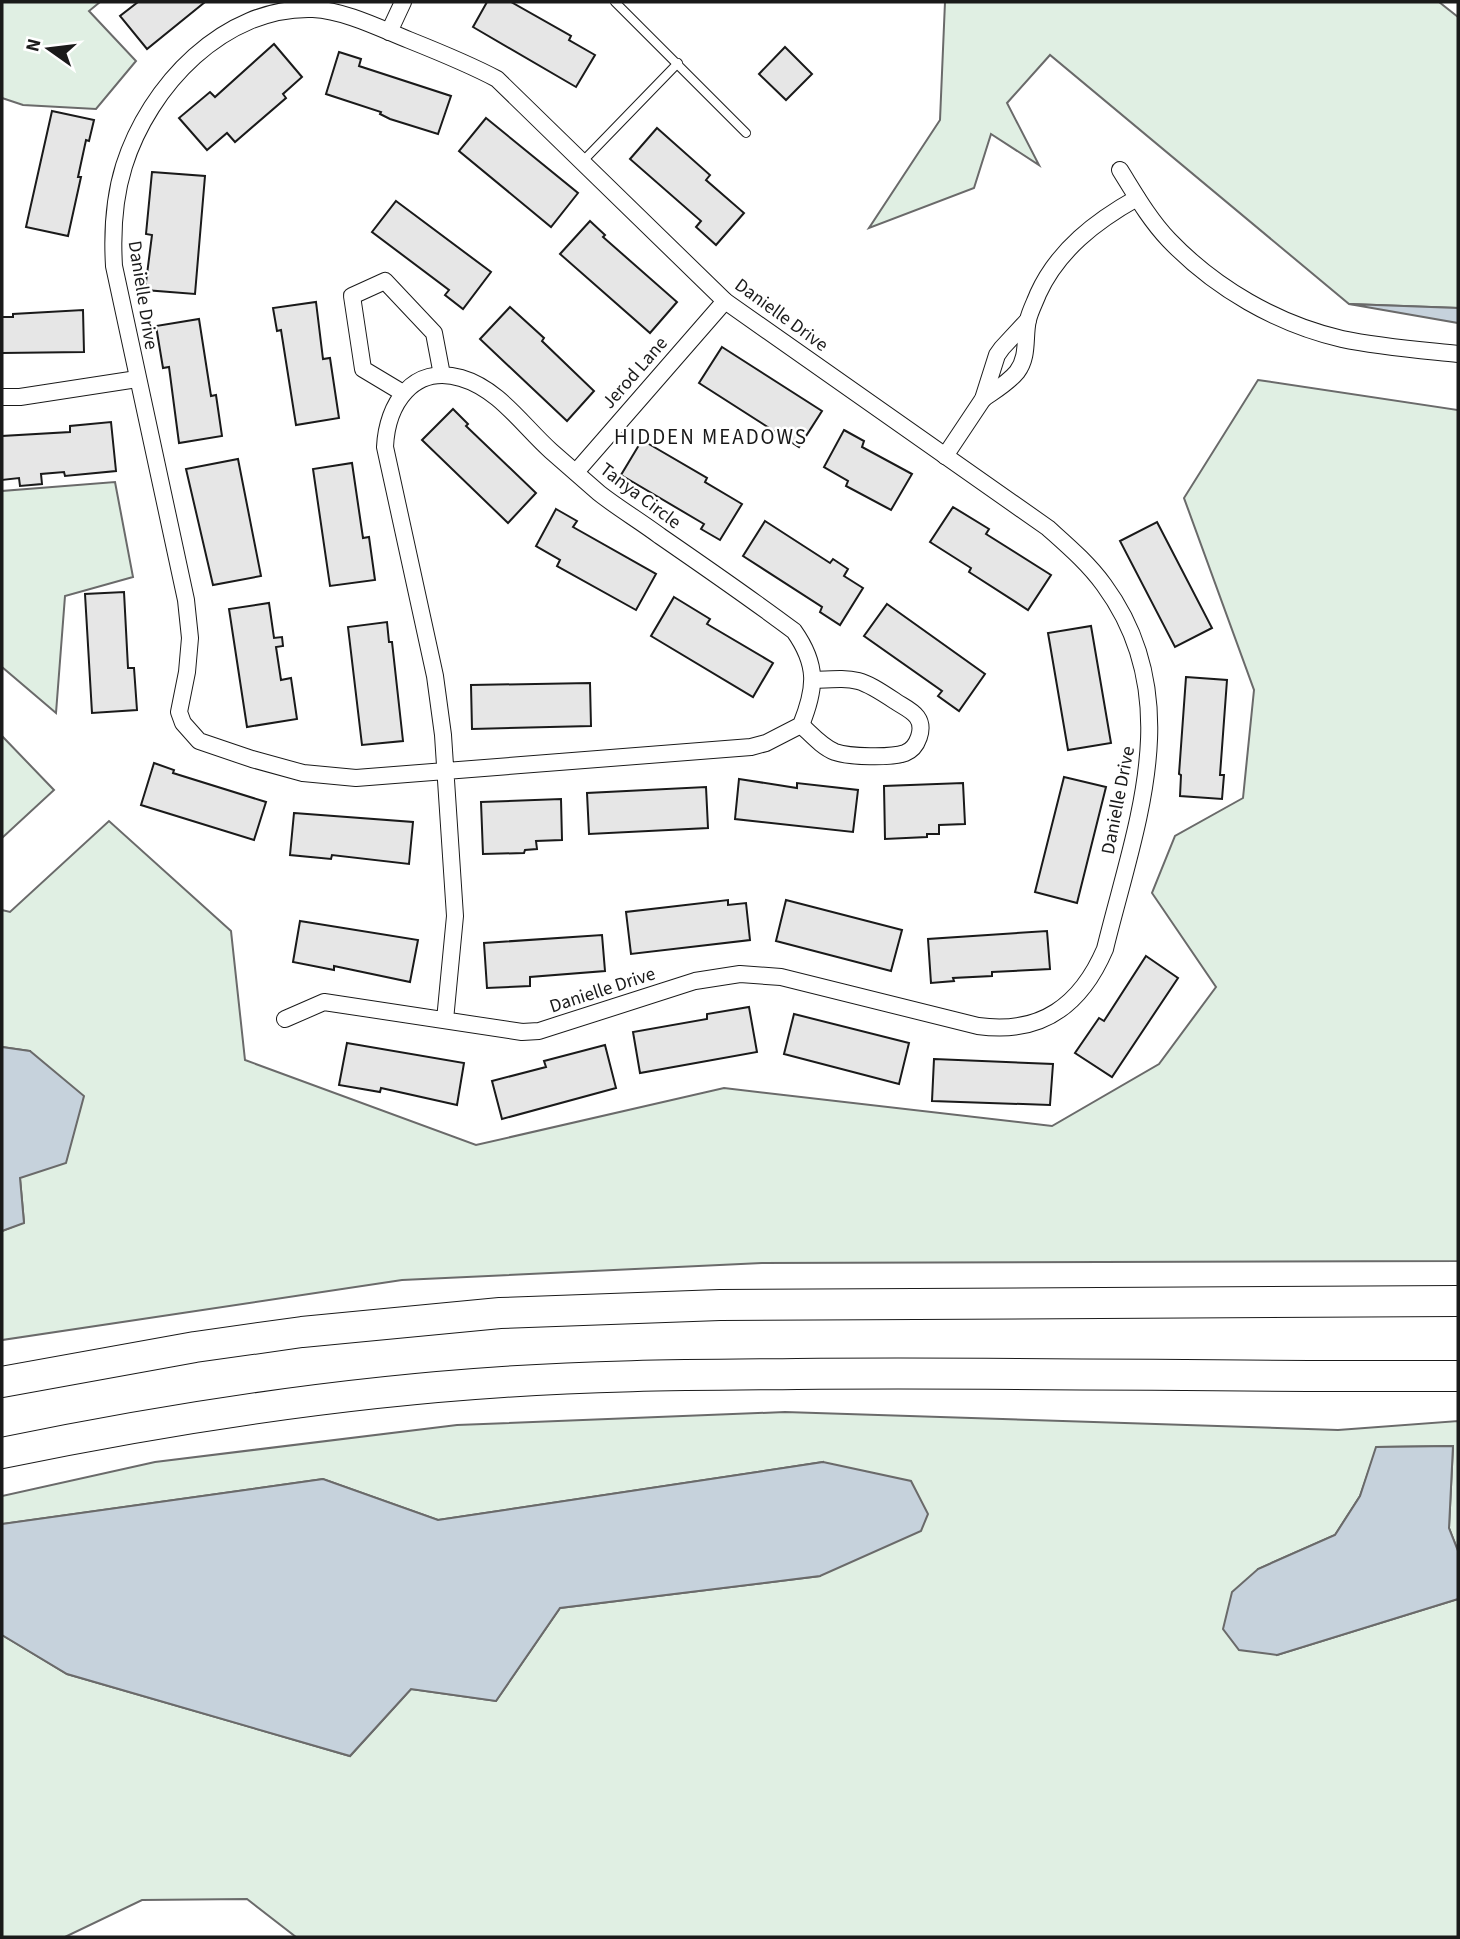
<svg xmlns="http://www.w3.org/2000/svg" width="1460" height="1939" font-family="'Source Sans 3',sans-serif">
  <rect width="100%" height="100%" fill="#fff"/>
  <g fill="#e0efe3" stroke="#6a6a6a" stroke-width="2">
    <polygon points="2,2 100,2 89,11 136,61 96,109 23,105 2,98"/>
    <polygon points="945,2 1439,2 1458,17 1458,308 1349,304 1050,55 1007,103 1039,165 991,134 974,188 869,228 940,120"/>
    <polygon points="1258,380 1458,410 1458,1261 762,1263 402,1280 2,1340 2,1231 24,1222 20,1178 30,1051 2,1047 2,910 10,912 109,821 231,931 245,1060 476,1145 724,1088 1052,1126 1159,1064 1216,987 1152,893 1175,836 1243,798 1254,690 1184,498"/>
    <polygon points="115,482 133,577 65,596 56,713 2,667 2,491"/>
    <polygon points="2,736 54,790 2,838"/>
    <polygon points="785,1412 1338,1430 1458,1421 1458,1551 1449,1528 1453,1446 1377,1447 1360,1496 1335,1535 1258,1569 1277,1655 1458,1599 1458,1937 296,1937 247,1899 142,1900 65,1937 2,1937 2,1635 67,1674 350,1756 411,1689 496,1701 560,1608 820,1576 823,1462 438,1520 323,1479 2,1524 2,1496 155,1462 457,1425"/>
  </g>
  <g fill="#c6d2dc" stroke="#6a6a6a" stroke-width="2">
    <polygon points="1349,304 1458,308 1458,323"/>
    <polygon points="2,1047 30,1051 84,1096 66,1163 20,1178 24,1223 2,1231"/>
    <polygon points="1453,1446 1449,1528 1458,1551 1458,1599 1277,1655 1239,1650 1223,1629 1232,1592 1258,1569 1335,1535 1360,1496 1376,1447"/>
    <polygon points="823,1462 911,1481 928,1514 921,1531 820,1576 560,1608 496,1701 411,1689 350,1756 67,1674 2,1635 2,1524 323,1479 438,1520"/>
  </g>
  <g fill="#e6e6e6" stroke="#1a1a1a" stroke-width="2">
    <polygon points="138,2 205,2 147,49 120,16"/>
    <polygon points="487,2 511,2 571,36 569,40 595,55 576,87 473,27"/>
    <polygon points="274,44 302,77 283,94 286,98 235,142 227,133 207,150 179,118 210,92 215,97"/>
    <polygon points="785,47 812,74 786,100 759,74"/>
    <polygon points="339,52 361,59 359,66 451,96 438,134 390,119 380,114 381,112 326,94"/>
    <polygon points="52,111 94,120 89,141 86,140 78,177 81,177 68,236 26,227"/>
    <polygon points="486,118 578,193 551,227 459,151"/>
    <polygon points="657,128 710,175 706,180 744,213 716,245 696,227 701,221 630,159"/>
    <polygon points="152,172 205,176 195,294 145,290 152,235 146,234"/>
    <polygon points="396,201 491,272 463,309 445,295 449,290 372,232"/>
    <polygon points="590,221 605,235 603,237 677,302 650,333 560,254"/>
    <polygon points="316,302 323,359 330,358 339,418 296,425 281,330 277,331 273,308"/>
    <polygon points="510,307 544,338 542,341 594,391 567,421 480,339"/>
    <polygon points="83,310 84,352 2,353 2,317 13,317 13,314"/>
    <polygon points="199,319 211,396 216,395 222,436 179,443 169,367 163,368 156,326"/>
    <polygon points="722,347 822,411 799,447 699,383"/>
    <polygon points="453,409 468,424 466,426 536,493 508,523 422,440"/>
    <polygon points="111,422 116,471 65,476 64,472 41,474 42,484 20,486 19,478 2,480 2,436 70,432 70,426"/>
    <polygon points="844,430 864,441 862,447 912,474 891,510 846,486 848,481 824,467"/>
    <polygon points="642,440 707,478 705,482 742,504 720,540 701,529 704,524 621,475"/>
    <polygon points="238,459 261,576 213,585 186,469"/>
    <polygon points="352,463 363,538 369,537 375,580 330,586 313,469"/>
    <polygon points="953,507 989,529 986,534 1051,575 1028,610 969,572 971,568 930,542"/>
    <polygon points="556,509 577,521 573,527 656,574 636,610 557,566 560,560 536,546"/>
    <polygon points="765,521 830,563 833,559 848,569 844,576 863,588 840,625 820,612 822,607 743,556"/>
    <polygon points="1157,522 1212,628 1175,647 1120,541"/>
    <polygon points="124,592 128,668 134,668 137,710 92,713 85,594"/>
    <polygon points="674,597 710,619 707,624 773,663 753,697 651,636"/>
    <polygon points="269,603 274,638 282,637 283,646 276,647 281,680 291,678 297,719 247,727 229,609"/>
    <polygon points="887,604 985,674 959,711 938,696 942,691 864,636"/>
    <polygon points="387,622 389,642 392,642 403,741 362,745 348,627"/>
    <polygon points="1091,626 1111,743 1068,750 1048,633"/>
    <polygon points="1186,677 1227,680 1220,775 1224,775 1222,799 1180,796 1181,775 1179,774"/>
    <polygon points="590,683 591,726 472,729 471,685"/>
    <polygon points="154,763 174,770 173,773 266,802 254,840 141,805"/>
    <polygon points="1064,777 1106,787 1077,903 1035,892"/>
    <polygon points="739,779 797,788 797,783 858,790 853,832 735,819"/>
    <polygon points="963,783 965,824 939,825 939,834 927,834 927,837 885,839 884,786"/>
    <polygon points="706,787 708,828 589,834 587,793"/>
    <polygon points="561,799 562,840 536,841 537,849 525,850 524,853 483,854 481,802"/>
    <polygon points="294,813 413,822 409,864 332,855 331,859 290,855"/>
    <polygon points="728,900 728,905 746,903 750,940 631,954 626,912"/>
    <polygon points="786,900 902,930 891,971 776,941"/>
    <polygon points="300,921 418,940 410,982 334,966 334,970 293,962"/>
    <polygon points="1047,931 1050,969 992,972 992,976 953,978 954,981 931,983 928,939"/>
    <polygon points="602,935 605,971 530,977 530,986 487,988 484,943"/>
    <polygon points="1146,956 1178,978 1112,1077 1075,1053 1099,1018 1104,1021"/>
    <polygon points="749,1007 757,1052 640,1073 633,1032 707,1019 707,1014"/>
    <polygon points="794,1014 909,1043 899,1084 784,1054"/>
    <polygon points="347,1043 464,1063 457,1105 381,1088 380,1092 339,1085"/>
    <polygon points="605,1045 616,1088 502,1119 492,1081 546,1067 544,1061"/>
    <polygon points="934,1059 1053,1064 1050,1105 932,1101"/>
  </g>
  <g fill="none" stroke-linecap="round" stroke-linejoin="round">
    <defs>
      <g id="lane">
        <polyline points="615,2 746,133"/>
        <polyline points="583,161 678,63"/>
      </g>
      <g id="street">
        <polyline points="389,32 403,2"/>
        <path d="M1120,170C1135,194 1149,219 1169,240C1215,288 1277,324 1342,339C1380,347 1420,350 1458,354"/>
        <polyline points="403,393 363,369 352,296 385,281 434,333 442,375"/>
        <polyline points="2,397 20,397 137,379"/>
        <path d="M983,399C994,391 1008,383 1017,372C1029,356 1024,337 1028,320C1030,311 1035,302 1038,294C1058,250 1096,221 1137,198"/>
        <polyline points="945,456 983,399 997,355 1002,348 1028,320"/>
        <polyline points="576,472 725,301"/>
        <path d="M801,725C811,734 822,747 835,752C849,757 891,758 905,753C918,748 925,728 917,717C912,710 902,706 895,701C859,677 857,678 814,680"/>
        <path d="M285,1019L324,1002L522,1032L539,1031L695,981L740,974L781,977L978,1026C1041,1035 1081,1005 1105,949C1135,826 1188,699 1104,585C1088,563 1068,546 1048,528L725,301L497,79C469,64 439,52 409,40C379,28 346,11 313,9C224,6 149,86 124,166C114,198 112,232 114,266L186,600L190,638L187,672L179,712L183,723L199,741L252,759L303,773L356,778L751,747L766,743L801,725C816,688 818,665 794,631C750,598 705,567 660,536C640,521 618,508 599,493C583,479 567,465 551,451C523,426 499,389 461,378C413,364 387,404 385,447L435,676L443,735L455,916L445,1020"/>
      </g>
      <g id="highway">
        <polyline points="2,1382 195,1347 302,1332 500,1313 720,1305 1458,1301"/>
        <path d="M2,1453C167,1419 334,1393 503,1382C601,1375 699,1375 797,1374C1017,1372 1238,1377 1458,1376"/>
      </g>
    </defs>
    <use href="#lane" stroke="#1a1a1a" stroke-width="10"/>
    <use href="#street" stroke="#1a1a1a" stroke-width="18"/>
    <use href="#highway" stroke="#1a1a1a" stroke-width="32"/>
    <use href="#lane" stroke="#fff" stroke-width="8"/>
    <use href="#street" stroke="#fff" stroke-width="16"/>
    <use href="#highway" stroke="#fff" stroke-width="30"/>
  </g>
  <g text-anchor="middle" stroke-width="5" stroke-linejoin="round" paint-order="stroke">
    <g font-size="19" fill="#1a1a1a" stroke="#fff">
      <text transform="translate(144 295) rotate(81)" y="7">Danielle Drive</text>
      <text transform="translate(782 314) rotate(36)" y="7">Danielle Drive</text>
      <text transform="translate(634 372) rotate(-49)" y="7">Jerod Lane</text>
      <text transform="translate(641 495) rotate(37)" y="7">Tanya Circle</text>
      <text transform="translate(1117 800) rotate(-79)" y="7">Danielle Drive</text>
      <text transform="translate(602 989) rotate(-18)" y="7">Danielle Drive</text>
    </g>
    <g font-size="21" letter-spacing="2" fill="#1a1a1a" stroke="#fff">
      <text x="711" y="444">HIDDEN MEADOWS</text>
    </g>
  </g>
  <rect width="1460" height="1939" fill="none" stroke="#1a1a1a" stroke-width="7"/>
  <g transform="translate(49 49) rotate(284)" stroke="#ffffff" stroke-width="5" paint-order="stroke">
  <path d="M0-5L12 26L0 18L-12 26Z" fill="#1a1a1a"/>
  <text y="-10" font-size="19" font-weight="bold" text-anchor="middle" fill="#1a1a1a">N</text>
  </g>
</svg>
